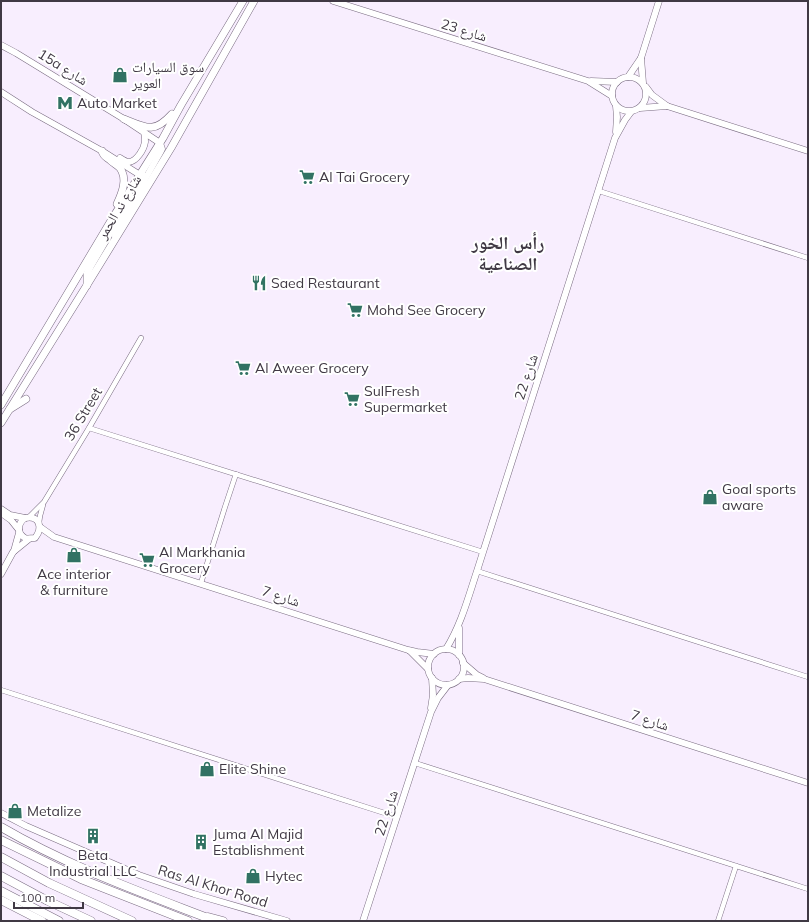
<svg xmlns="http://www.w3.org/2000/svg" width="809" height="922" font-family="Mulish,'Noto Naskh Arabic',sans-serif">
  <rect width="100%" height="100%" fill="#f8eefe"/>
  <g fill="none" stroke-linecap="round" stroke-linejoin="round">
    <defs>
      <g id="street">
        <polyline points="599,191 808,258"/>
        <polyline points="89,428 483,552"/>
        <polyline points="28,518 44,502 89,428 141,338"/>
        <polyline points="39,523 40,516 43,505"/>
        <polyline points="477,571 808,677"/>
        <polyline points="201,583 225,507 236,474"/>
        <polyline points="1,690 397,817"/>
        <polyline points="415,763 808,889"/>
        <polyline points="718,921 736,866"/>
      </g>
      <g id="secondary">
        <polyline points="333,1 588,81 612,96"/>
        <polyline points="1,45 16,53 124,119 160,143 162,149 161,151 118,227 115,236"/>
        <polyline points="641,58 643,83"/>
        <circle cx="629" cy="94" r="17"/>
        <polyline points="628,77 641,58 659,1"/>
        <polyline points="591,81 617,82"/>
        <polyline points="646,87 652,95 667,106 808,151"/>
        <polyline points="1,92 32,112 102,151 140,175 144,176"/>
        <polyline points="640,108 667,106"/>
        <polyline points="616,132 617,117 616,106"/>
        <path d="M120,158C123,160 126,162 129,162C137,161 144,149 145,142C145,138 145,135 144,132"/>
        <polyline points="1,509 10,515 25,518"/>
        <polyline points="4,515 11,520 19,530"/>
        <path d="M25,518C40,515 43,528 35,538C31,538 28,539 25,538C16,533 18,523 25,518Z"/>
        <polyline points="40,527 54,537 408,650 417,652 434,654"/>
        <polyline points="14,551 19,533"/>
        <polyline points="1,574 13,552 29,539"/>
        <path d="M446,649C461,625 468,598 477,571L615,138L625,120L631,112"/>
        <circle cx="446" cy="667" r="18"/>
        <polyline points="410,651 428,669"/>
        <polyline points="459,655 459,628"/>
        <polyline points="463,663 477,675 483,678"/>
        <polyline points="459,679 468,678 484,679 808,783"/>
        <polyline points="431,708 433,695 432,678"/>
        <polyline points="1,813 26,826 139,875 194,894 287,921"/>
        <polyline points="363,921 431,712 438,698 448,685"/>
      </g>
      <g id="primary">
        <path d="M124,119C146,128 154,134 172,114"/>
        <path d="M102,151C103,156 106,157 110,160C113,163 117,165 120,168C128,179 122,193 117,204"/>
        <polyline points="87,285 87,274 90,267 131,197"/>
        <polyline points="1,405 112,219 163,138 181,105 243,1"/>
        <polyline points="10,409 26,399"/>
        <polyline points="1,423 87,285 171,148 254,1"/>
      </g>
      <g id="highway">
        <path d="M1,827C66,865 135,890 205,917L212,921"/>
        <polyline points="1,840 81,879 188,921"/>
        <polyline points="1,857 49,883 132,921"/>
        <polyline points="1,876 48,901 91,921"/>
        <polyline points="1,891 59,921"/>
        <polyline points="1,900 42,921"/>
        <polyline points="208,917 223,921"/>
      </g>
    </defs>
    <use href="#street" stroke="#796b81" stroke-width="5.5"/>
    <use href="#secondary" stroke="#796b81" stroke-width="7"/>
    <use href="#primary" stroke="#796b81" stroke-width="8"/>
    <use href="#highway" stroke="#796b81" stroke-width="9"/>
    <use href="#street" stroke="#fff" stroke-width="4.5"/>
    <use href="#secondary" stroke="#fff" stroke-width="6"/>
    <use href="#primary" stroke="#fff" stroke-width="7"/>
    <use href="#highway" stroke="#fff" stroke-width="8"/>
  </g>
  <defs>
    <symbol id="shop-bare" viewBox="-9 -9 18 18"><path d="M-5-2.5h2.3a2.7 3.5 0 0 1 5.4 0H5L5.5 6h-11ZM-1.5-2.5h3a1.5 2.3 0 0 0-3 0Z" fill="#317263" stroke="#fff" stroke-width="2.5" paint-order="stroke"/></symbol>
    <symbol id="metro-bare" viewBox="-9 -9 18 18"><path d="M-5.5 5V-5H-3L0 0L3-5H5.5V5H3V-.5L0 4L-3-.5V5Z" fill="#317263" stroke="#fff" stroke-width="2.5" paint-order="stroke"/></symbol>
    <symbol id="supermarket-bare" viewBox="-9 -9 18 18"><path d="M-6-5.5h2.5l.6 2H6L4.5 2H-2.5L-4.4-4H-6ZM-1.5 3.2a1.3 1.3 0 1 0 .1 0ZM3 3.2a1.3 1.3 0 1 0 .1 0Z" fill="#317263" stroke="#fff" stroke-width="2.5" paint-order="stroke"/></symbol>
    <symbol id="restaurant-bare" viewBox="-9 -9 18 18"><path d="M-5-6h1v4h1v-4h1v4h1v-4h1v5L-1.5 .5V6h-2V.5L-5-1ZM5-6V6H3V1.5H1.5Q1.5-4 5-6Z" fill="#317263" stroke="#fff" stroke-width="2.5" paint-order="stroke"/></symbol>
    <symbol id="building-bare" viewBox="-9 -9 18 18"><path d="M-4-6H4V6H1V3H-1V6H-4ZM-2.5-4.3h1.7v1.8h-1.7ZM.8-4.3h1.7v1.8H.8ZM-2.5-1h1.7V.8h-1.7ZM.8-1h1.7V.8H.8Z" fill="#317263" stroke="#fff" stroke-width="2.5" paint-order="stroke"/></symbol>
  </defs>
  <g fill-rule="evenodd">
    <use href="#shop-bare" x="109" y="64" width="22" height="22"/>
    <use href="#metro-bare" x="54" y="92" width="22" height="22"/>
    <use href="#supermarket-bare" x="296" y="166" width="22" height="22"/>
    <use href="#restaurant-bare" x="248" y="272" width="22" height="22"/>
    <use href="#supermarket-bare" x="344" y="299" width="22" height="22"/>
    <use href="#supermarket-bare" x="232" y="357" width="22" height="22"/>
    <use href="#supermarket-bare" x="341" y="388" width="22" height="22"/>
    <use href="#shop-bare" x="699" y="486" width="22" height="22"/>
    <use href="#shop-bare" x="63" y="544" width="22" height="22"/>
    <use href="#supermarket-bare" x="136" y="549" width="22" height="22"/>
    <use href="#shop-bare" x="196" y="758" width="22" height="22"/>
    <use href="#shop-bare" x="4" y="800" width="22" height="22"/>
    <use href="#building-bare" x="82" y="825" width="22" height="22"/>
    <use href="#building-bare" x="190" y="831" width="22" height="22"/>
    <use href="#shop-bare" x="242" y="865" width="22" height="22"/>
  </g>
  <g text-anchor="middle" stroke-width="4" stroke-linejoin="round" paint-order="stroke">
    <g font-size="14" fill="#403944" stroke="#fff">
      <text transform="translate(464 30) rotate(17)" y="5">شارع 23</text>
      <text transform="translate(63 67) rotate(32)" y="5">15a شارع</text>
      <text transform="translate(119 207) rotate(-59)" y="5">شارع ند الحمر</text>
      <text transform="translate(526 377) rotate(-72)" y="5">شارع 22</text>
      <text transform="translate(83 414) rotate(-59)" y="5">36 Street</text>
      <text transform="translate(281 596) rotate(18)" y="5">شارع 7</text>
      <text transform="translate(650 720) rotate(18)" y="5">شارع 7</text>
      <text transform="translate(386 813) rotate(-72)" y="5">شارع 22</text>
      <text transform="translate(213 886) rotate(17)" y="5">Ras Al Khor Road</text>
    </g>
    <g font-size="14" fill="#403944" stroke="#fff" text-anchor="start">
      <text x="132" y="72">سوق السيارات<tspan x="132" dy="16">العوير</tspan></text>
      <text x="77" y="108">Auto Market</text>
      <text x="319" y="182">Al Tai Grocery</text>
      <text x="271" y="288">Saed Restaurant</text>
      <text x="367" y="315">Mohd See Grocery</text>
      <text x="255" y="373">Al Aweer Grocery</text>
      <text x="364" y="396">SulFresh<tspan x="364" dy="16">Supermarket</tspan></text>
      <text x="722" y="494">Goal sports<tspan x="722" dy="16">aware</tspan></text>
      <text x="159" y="557">Al Markhania<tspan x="159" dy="16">Grocery</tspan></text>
      <text x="74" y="579" text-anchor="middle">Ace interior<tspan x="74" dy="16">&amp; furniture</tspan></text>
      <text x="219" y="774">Elite Shine</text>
      <text x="27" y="816">Metalize</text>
      <text x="213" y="839">Juma Al Majid<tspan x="213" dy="16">Establishment</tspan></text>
      <text x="93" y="860" text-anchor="middle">Beta<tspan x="93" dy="16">Industrial LLC</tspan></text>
      <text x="265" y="881">Hytec</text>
    </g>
    <g font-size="18" font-weight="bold" fill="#403944" stroke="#fff">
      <text x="508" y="249">رأس الخور<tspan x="508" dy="21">الصناعية</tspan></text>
    </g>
  </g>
  <rect width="809" height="922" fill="none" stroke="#403944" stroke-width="4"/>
  <path d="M14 902v6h69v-6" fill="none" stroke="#403944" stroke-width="2"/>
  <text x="20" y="902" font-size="12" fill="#403944" stroke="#ffffff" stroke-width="3" paint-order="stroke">100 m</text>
</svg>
